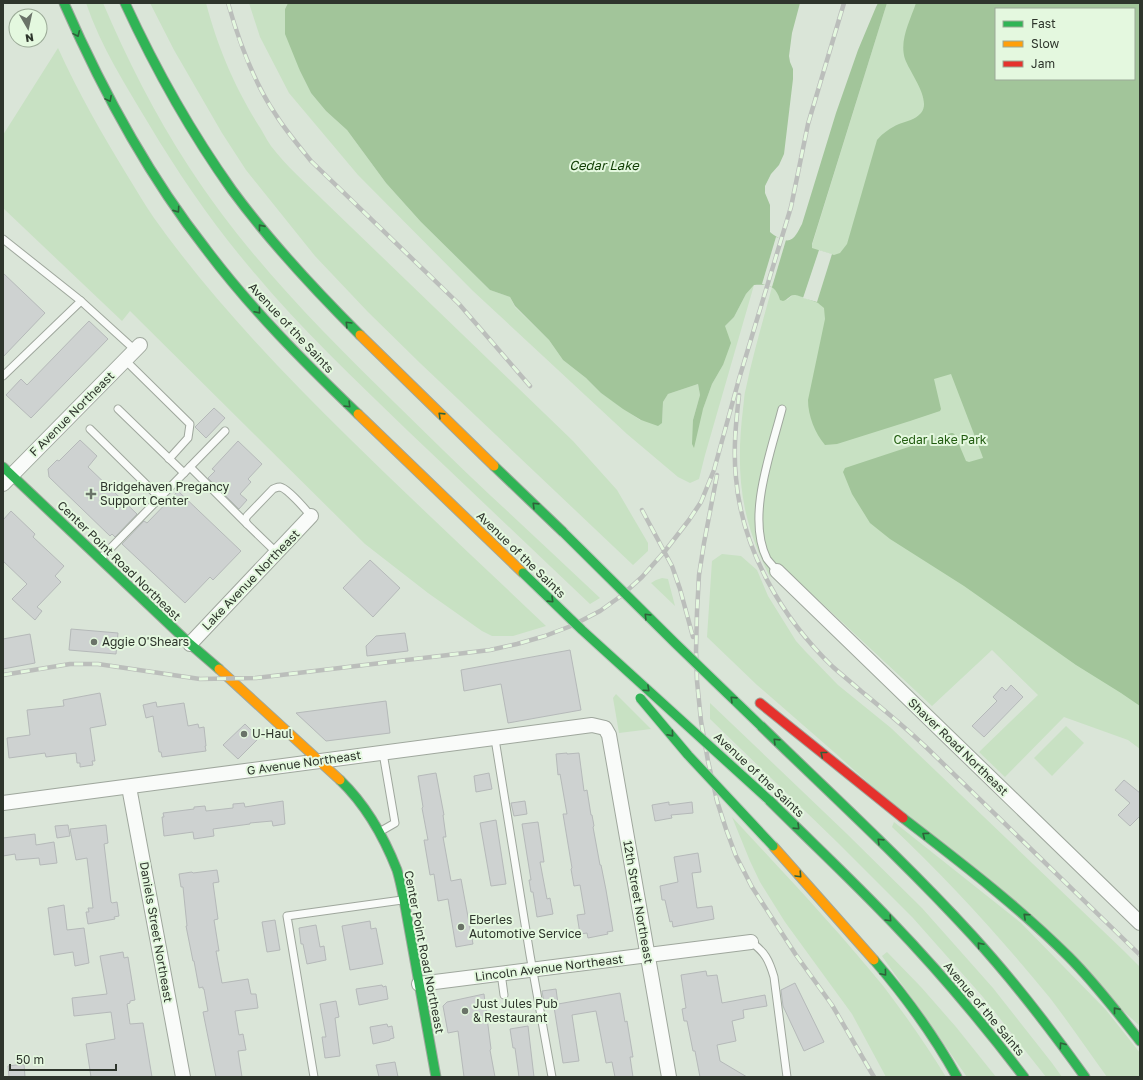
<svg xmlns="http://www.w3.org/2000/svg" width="1143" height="1080" font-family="'Golos Text',sans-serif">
  <rect width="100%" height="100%" fill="#dae5d8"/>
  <g fill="#c8e1c3" fill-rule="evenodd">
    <path d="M86,3H103C127,59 155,115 189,167C246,255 320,330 395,403C427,434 459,466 491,496C528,530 564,564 600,598L590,604C529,546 469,489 408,431C354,379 299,327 251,269C213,224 180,176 150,126C126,86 101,47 86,3Z"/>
    <path d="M150,3H206C218,48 233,83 257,123C262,130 266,139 271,146C286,166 306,183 324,201L573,441L617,490L648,543V551L633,565L420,363L368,312L315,256L246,170L222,133L174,50Z"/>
    <polygon points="249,3 288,3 285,9 300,71 311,93 326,111 347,130 386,183 421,222 490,290 510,297 515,307 549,340 563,360 586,378 601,393 640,420 662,423 663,402 668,394 698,384 700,395 693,420 703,409 712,384 723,365 725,326 734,317 746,294 754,285 705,455 699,479 690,483 678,477 627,434 473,291 358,175 289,93 260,37"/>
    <path d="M887,3H1140V749L1128,740L1064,717L1005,777L979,752L1038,695L992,650L932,706L782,566L770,577C759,555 750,533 745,509C738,476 739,442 743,409C744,402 744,394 746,388C753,354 763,321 772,287L787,300L793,295L812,245ZM996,9H1134V79H996Z"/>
    <path d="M58,48C78,92 102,134 127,175C136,189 144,204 154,218C211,298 279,369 349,438C414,502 480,563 546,626L513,636H492L482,631L428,593L365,544L130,311L122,321L3,208V135Z"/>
    <polygon points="722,554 741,556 757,570 768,596 796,641 806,652 838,685 891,728 1124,951 1140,967 1140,1026 834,752 757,685 707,637 712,561"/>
    <polygon points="662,578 668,579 675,606 651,583 656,580"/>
    <polygon points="616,694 651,729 619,733 613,698"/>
    <polygon points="710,703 846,833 922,908 993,988 1052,1063 1062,1077 1046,1077 983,997 913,918 837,842 710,719"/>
    <polygon points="1066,726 1084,743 1052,776 1034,758"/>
    <path d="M732,817C784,873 836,928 884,987C906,1016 927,1046 946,1077H886L852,1014L785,922L760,882L750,861Z"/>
    <path d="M894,822L1021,923L1106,1010L1140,1053V1077H1107C1088,1051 1070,1024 1050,998C1001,938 948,880 892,827Z"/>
    <polygon points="887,952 921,987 956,1027 996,1077 967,1077 882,956"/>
  </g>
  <path fill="#a2c59a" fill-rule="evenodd" d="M288,3H800L792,33L789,56L790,62L793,69V79L784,154L779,165L771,174L765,186V193L770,205V232C775,236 778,238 784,240C794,243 798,231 802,224L836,113L858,50L876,7L878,3H887L812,244V248L834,255L840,253L847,244L877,140C883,133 890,128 899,124C907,121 915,120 921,113C932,100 910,73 905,59C899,40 910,21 916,3H1140V706L1121,693L1076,665L964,586L890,539L870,523L852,494L843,472L845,468L951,433H953L955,435L966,461L969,462L983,458L982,455L951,374L934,379L941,409L940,411L910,421L837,444L825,445C815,433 808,416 808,400L825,319L824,308C821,306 819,303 816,302C813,301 796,294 794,295C790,295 787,300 783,301L780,300C776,286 768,284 754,285L746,294L734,317L725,326L731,343L723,365L712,384L703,409L694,448L692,444L693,420L700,395L698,384L668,394L663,402L662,423L658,426L641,420L623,409L601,393L586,378L563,360L549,340L515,306L510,297L490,290L421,222L386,183L347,130L326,111L311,93L300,71L285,34V9ZM996,9H1134V79H996Z"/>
  <g fill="#dae5d8">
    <polygon points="776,237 786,240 772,287 762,284"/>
    <polygon points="819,250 832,254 817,302 803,298"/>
  </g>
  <g fill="#ced2d1" stroke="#b5b9b9">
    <polygon points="3,273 45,313 3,357"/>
    <polygon points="89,321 108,339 31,418 6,395 21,379 27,385"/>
    <polygon points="214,408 225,418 206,438 195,427"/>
    <polygon points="80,440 97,456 88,467 137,514 115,537 112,534 110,536 49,477 48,469 57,460 59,461"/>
    <polygon points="238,441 262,464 248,479 251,482 240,494 247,500 239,509 208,478 215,471 212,469"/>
    <polygon points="178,491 241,551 213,580 210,577 185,603 122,544 144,521 147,523"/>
    <polygon points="11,511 35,534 33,537 64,566 55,576 61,582 37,607 42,611 35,620 12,599 27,584 3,561 3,520"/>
    <polygon points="370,560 400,588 373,617 343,588"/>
    <polygon points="71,629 118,633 116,654 69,650"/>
    <polygon points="405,633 408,651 367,656 366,646 376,636"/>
    <polygon points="30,634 35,663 3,669 3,639"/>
    <polygon points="570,650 581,710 508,723 501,684 464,691 461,670"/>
    <polygon points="1011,685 1023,697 984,737 972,726 997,701 993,697 1002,687 1006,691"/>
    <polygon points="100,693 106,725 90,728 95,761 92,761 93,765 80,767 80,763 77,763 76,753 46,757 45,753 9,758 7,738 30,735 27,710 64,706 63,700"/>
    <polygon points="386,701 390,733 326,741 296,713"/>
    <polygon points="156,702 157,707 184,703 188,726 198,724 199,728 204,727 206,746 205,746 206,751 162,757 161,752 159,752 153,716 146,718 143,705"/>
    <polygon points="245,724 259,738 238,759 223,745"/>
    <polygon points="567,753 567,754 579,753 584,791 587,790 591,815 592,815 594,826 593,827 600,865 601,865 606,890 613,931 607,932 608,934 588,938 587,933 580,934 577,915 585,914 580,885 574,886 571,869 572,868 563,814 567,814 560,774 558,775 556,754"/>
    <polygon points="436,773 444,815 443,815 446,837 443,837 451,881 461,879 473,944 456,947 448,899 438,901 434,874 430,875 424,840 428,840 422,808 423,807 418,776"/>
    <polygon points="489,773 492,789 476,792 474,776"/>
    <polygon points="1124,780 1140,793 1140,816 1130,826 1118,815 1130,803 1115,790"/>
    <polygon points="283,801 285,824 273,826 272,821 250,823 250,824 213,829 214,836 194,839 193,832 164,836 162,817 164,817 163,813 194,809 194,807 205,806 206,811 233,808 233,804 244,803 245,807"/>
    <polygon points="525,801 527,814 514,816 511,803"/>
    <polygon points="669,802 669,805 692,802 693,813 671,815 672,818 655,821 652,805"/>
    <polygon points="496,820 506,884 491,886 480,823"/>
    <polygon points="538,822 544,862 540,862 547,899 550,898 553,914 537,917 533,892 531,892 529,880 531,880 522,824"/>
    <polygon points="68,825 70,836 57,838 55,826"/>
    <polygon points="106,825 108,843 104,844 111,902 112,903 117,902 119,916 114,917 115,919 88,924 86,912 89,912 88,908 93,908 87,858 76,860 70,829"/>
    <polygon points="35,834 36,845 54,842 57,863 40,865 39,858 16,860 15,854 3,856 3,838"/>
    <polygon points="698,853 701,872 692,873 697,908 712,906 714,919 673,927 672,921 670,922 665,900 662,900 660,886 678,882 674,857"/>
    <polygon points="217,870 219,882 213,883 218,919 214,920 219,951 216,951 222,983 248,979 251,994 256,994 258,1008 235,1011 239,1035 243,1034 246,1050 238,1051 242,1077 216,1077 203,1012 208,1011 204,989 203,989 203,987 199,988 194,961 193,961 186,926 187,926 183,887 181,887 179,874 192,872 193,873"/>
    <polygon points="64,905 67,930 84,928 89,963 75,966 73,952 54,955 48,908"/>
    <polygon points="275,920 280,950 267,952 262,922"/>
    <polygon points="370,921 371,929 376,928 383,964 350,970 342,926"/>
    <polygon points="316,925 320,947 324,946 326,960 307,964 303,944 301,944 299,928"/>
    <polygon points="123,952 124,958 128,957 135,1000 130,1001 130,1003 127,1004 130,1024 143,1023 152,1077 91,1077 86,1044 115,1039 111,1012 74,1016 72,998 107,994 100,956"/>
    <polygon points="706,971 707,976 717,975 722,1003 765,995 767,1006 743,1010 744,1018 732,1021 736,1041 717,1045 720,1061 747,1077 700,1077 695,1051 693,1051 687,1021 684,1021 682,1009 686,1008 681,975"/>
    <polygon points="795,983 824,1042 804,1051 783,1006 781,990"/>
    <polygon points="382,985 383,987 386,986 388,999 359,1005 356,989"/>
    <polygon points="556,989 558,1004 620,993 625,1022 627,1021 633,1057 630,1057 633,1077 615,1077 612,1062 606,1063 596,1011 572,1015 579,1061 563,1063 554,1007 545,1008 542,991"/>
    <polygon points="484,994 491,1049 490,1050 495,1077 464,1077 458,1031 448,1033 443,1006 447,1002"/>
    <polygon points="336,1001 339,1017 335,1018 340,1056 325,1058 322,1037 326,1037 320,1004"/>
    <polygon points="387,1024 388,1027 392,1026 394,1038 390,1039 390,1040 373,1044 370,1027"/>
    <polygon points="528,1026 534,1077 519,1077 515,1048 513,1048 510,1029"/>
    <polygon points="395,1062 398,1077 379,1077 376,1065"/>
    <polygon points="24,1064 25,1077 9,1077 8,1066"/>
  </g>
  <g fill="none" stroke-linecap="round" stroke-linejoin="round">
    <defs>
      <g id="lane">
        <polyline points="3,239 81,301"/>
        <polyline points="125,360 190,424 188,438 169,459"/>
        <polyline points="3,376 81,301 135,350"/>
        <polyline points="118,409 184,473"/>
        <polyline points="90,429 160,498"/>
        <polyline points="190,467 247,524"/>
        <path d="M277,553L247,524L245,520L247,516L273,489C276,488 277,487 280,487C287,488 306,510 311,516"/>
        <polyline points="100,559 225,431"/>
        <path d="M777,571C774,567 770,563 767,559C746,517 771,452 782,409"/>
        <polyline points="495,739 530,955 552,1077"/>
        <polyline points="381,831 395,823 383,753"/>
        <path d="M751,942C765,952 769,960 774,977L787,1077"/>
        <polyline points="501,973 504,995"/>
        <polyline points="314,1077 287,916 402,900"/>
      </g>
      <g id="street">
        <polyline points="3,484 140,345"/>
        <polyline points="777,571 1140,923"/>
        <polyline points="190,644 311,516"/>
        <polyline points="129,787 183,1077"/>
        <polyline points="3,803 592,725 605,728 609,735 669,1077"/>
        <path d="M419,984C530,969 640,957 751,942"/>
      </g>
      <g id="fast">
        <path d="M64,3C102,90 147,174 206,249C251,309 304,362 358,414"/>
        <path d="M125,3C155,68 190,131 232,190C270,242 314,289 360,335"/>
        <polyline points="494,466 563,532"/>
        <polyline points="3,467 190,644 219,669"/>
        <path d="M761,726C832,795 905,862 972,935C1013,980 1050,1028 1085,1077"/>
        <path d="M340,780C366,805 384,837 397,870C400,880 402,890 404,900L436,1077"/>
        <path d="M769,800C809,840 851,879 890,920C938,970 982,1022 1024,1077"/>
        <path d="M903,818C960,862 1018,906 1069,957C1095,983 1117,1012 1140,1041"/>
        <path d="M874,960C906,997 933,1034 957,1077"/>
      </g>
      <g id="slow">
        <polyline points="360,335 494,466"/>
        <polyline points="358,414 523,573"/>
        <polyline points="219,669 340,780"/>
        <polyline points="773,846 874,960"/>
      </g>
      <polyline id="jam" points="760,703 903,818"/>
    </defs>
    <use href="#lane" stroke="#9fa79d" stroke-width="9"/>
    <use href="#street" stroke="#9fa79d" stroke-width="16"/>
    <use href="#fast" stroke="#9fa79d" stroke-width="11"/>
    <use href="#slow" stroke="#9fa79d" stroke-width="11"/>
    <use href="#jam" stroke="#9fa79d" stroke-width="11"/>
    <use href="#lane" stroke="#f9fbf9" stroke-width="7"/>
    <use href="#street" stroke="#f9fbf9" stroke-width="14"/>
    <use href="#fast" stroke="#30b455" stroke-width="9"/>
    <use href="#slow" stroke="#ff9f0a" stroke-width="9"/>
    <use href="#jam" stroke="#e5322d" stroke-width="9"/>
    <defs>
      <g id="rail">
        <path d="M228,3C239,42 253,81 276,115C286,131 299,146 311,161L459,304L530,386"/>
        <path d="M739,395C736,422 733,450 736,478C742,550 782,618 833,667C842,675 852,683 861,691C883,709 906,728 927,748C998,817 1069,886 1140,955"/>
        <polyline points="717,475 704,543 699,575 697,612 696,651 697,681 701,721 708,761 717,801 726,829 736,856 752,887 796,955 832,1005 874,1077"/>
        <polyline points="642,510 672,566 680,589 693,637"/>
        <polyline points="3,675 70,664 98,664 200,679 256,678 490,650 517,644 545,636 571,626 600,611 621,596 642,577 665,551 689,520 701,502 714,470 739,379 791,207 808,124 844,3"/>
      </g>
    </defs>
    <use href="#rail" stroke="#bbbebb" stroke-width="4.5"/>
    <use href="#rail" stroke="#e4f8df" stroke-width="3" stroke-dasharray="9" stroke-linecap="butt"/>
    <defs>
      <g id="fast-bridge">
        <polyline points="563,532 675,643 761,726"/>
        <polyline points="523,573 582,630 769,800"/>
        <polyline points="640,698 688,755 773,846"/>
      </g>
    </defs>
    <use href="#fast-bridge" stroke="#bcc2bb" stroke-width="11" stroke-linecap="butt"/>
    <use href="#fast-bridge" stroke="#30b455" stroke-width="9"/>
  </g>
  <defs><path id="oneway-chevron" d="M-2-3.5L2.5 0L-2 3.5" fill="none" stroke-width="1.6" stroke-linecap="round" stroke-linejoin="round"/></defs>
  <g stroke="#2f613a">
    <use href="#oneway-chevron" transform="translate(77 34) rotate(66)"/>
    <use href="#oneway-chevron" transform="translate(109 99) rotate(62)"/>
    <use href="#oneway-chevron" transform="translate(177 210) rotate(55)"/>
    <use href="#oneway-chevron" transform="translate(261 227) rotate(-129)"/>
    <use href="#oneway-chevron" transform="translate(258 311) rotate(49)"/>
    <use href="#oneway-chevron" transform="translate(348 324) rotate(-135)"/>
    <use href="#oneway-chevron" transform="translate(348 405) rotate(45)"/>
    <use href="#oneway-chevron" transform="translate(441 415) rotate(-136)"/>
    <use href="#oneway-chevron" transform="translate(535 505) rotate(-136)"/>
    <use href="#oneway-chevron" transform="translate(551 600) rotate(44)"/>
    <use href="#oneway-chevron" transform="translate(647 616) rotate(-135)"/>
    <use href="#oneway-chevron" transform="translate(647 689) rotate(42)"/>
    <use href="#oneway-chevron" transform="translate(733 699) rotate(-136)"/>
    <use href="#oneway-chevron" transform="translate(671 734) rotate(49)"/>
    <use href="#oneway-chevron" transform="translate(776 741) rotate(-136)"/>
    <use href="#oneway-chevron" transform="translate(823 754) rotate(-141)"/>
    <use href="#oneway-chevron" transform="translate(797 827) rotate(44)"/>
    <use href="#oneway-chevron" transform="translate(925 835) rotate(-143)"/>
    <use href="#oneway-chevron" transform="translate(880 841) rotate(-136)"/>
    <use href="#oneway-chevron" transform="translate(799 875) rotate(47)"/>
    <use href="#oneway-chevron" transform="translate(1026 916) rotate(-138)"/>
    <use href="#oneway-chevron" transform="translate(889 919) rotate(46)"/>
    <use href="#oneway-chevron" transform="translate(980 945) rotate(-131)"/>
    <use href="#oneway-chevron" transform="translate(884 973) rotate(50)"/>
    <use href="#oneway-chevron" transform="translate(1116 1010) rotate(-129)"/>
    <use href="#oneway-chevron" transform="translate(1062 1045) rotate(-126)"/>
  </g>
  <g fill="#6a7368" stroke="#e4f8df" stroke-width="1.5">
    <path d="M89 488h4v4h4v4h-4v4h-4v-4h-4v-4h4z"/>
    <circle cx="94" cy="642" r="4"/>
    <circle cx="244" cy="734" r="4"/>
    <circle cx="461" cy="927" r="4"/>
    <circle cx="465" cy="1011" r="4"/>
  </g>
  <g text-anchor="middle" stroke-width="4" stroke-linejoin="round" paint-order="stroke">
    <g font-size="12" fill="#2e352c" stroke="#e4f8df">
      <text transform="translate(291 328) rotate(47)" y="4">Avenue of the Saints</text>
      <text transform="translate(72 414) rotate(-45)" y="4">F Avenue Northeast</text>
      <text transform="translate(521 555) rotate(44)" y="4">Avenue of the Saints</text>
      <text transform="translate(119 561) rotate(44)" y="4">Center Point Road Northeast</text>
      <text transform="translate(251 580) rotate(-46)" y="4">Lake Avenue Northeast</text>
      <text transform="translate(958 747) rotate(44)" y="4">Shaver Road Northeast</text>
      <text transform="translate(304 763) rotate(-8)" y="4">G Avenue Northeast</text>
      <text transform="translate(759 775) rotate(43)" y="4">Avenue of the Saints</text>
      <text transform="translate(638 902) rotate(80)" y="4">12th Street Northeast</text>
      <text transform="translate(156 932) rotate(80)" y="4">Daniels Street Northeast</text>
      <text transform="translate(424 952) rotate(79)" y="4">Center Point Road Northeast</text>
      <text transform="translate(549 968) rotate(-7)" y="4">Lincoln Avenue Northeast</text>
      <text transform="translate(984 1009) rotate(50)" y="4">Avenue of the Saints</text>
    </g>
    <g font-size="12" fill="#215b10" stroke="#e4f8df">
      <text x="940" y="444">Cedar Lake Park</text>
    </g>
    <g font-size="12" fill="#2e352c" stroke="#e4f8df" text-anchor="start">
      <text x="100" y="491">Bridgehaven Pregancy<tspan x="100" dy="14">Support Center</tspan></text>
      <text x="102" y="646">Aggie O'Shears</text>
      <text x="252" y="738">U-Haul</text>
      <text x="469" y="924">Eberles<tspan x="469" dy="14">Automotive Service</tspan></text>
      <text x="473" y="1008">Just Jules Pub<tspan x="473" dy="14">&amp; Restaurant</tspan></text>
    </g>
    <g font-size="13" font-style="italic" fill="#113e04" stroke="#e4f8df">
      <text x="604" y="170">Cedar Lake</text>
    </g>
  </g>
  <rect width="1143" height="1080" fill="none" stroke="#2e352c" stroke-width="8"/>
  <rect x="995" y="8" width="140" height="72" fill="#e4f8df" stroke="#9baa97"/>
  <rect x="1003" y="21" width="20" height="6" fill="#30b455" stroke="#9baa97"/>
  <text x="1031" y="28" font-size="12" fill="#2e352c">Fast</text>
  <rect x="1003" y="41" width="20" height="6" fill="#ff9f0a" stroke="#9baa97"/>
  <text x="1031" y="48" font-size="12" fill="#2e352c">Slow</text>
  <rect x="1003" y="61" width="20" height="6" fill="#e5322d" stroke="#9baa97"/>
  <text x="1031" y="68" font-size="12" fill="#2e352c">Jam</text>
  <g transform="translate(28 28) rotate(171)"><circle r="19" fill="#e4f8df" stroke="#9baa97"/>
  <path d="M0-3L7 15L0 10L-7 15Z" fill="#6a7368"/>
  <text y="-6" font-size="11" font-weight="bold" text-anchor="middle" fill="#2e352c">N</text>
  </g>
  <path d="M10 1064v6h106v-6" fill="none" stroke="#2e352c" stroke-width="2"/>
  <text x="16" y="1064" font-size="12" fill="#2e352c" stroke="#e4f8df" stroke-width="3" paint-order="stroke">50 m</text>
</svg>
